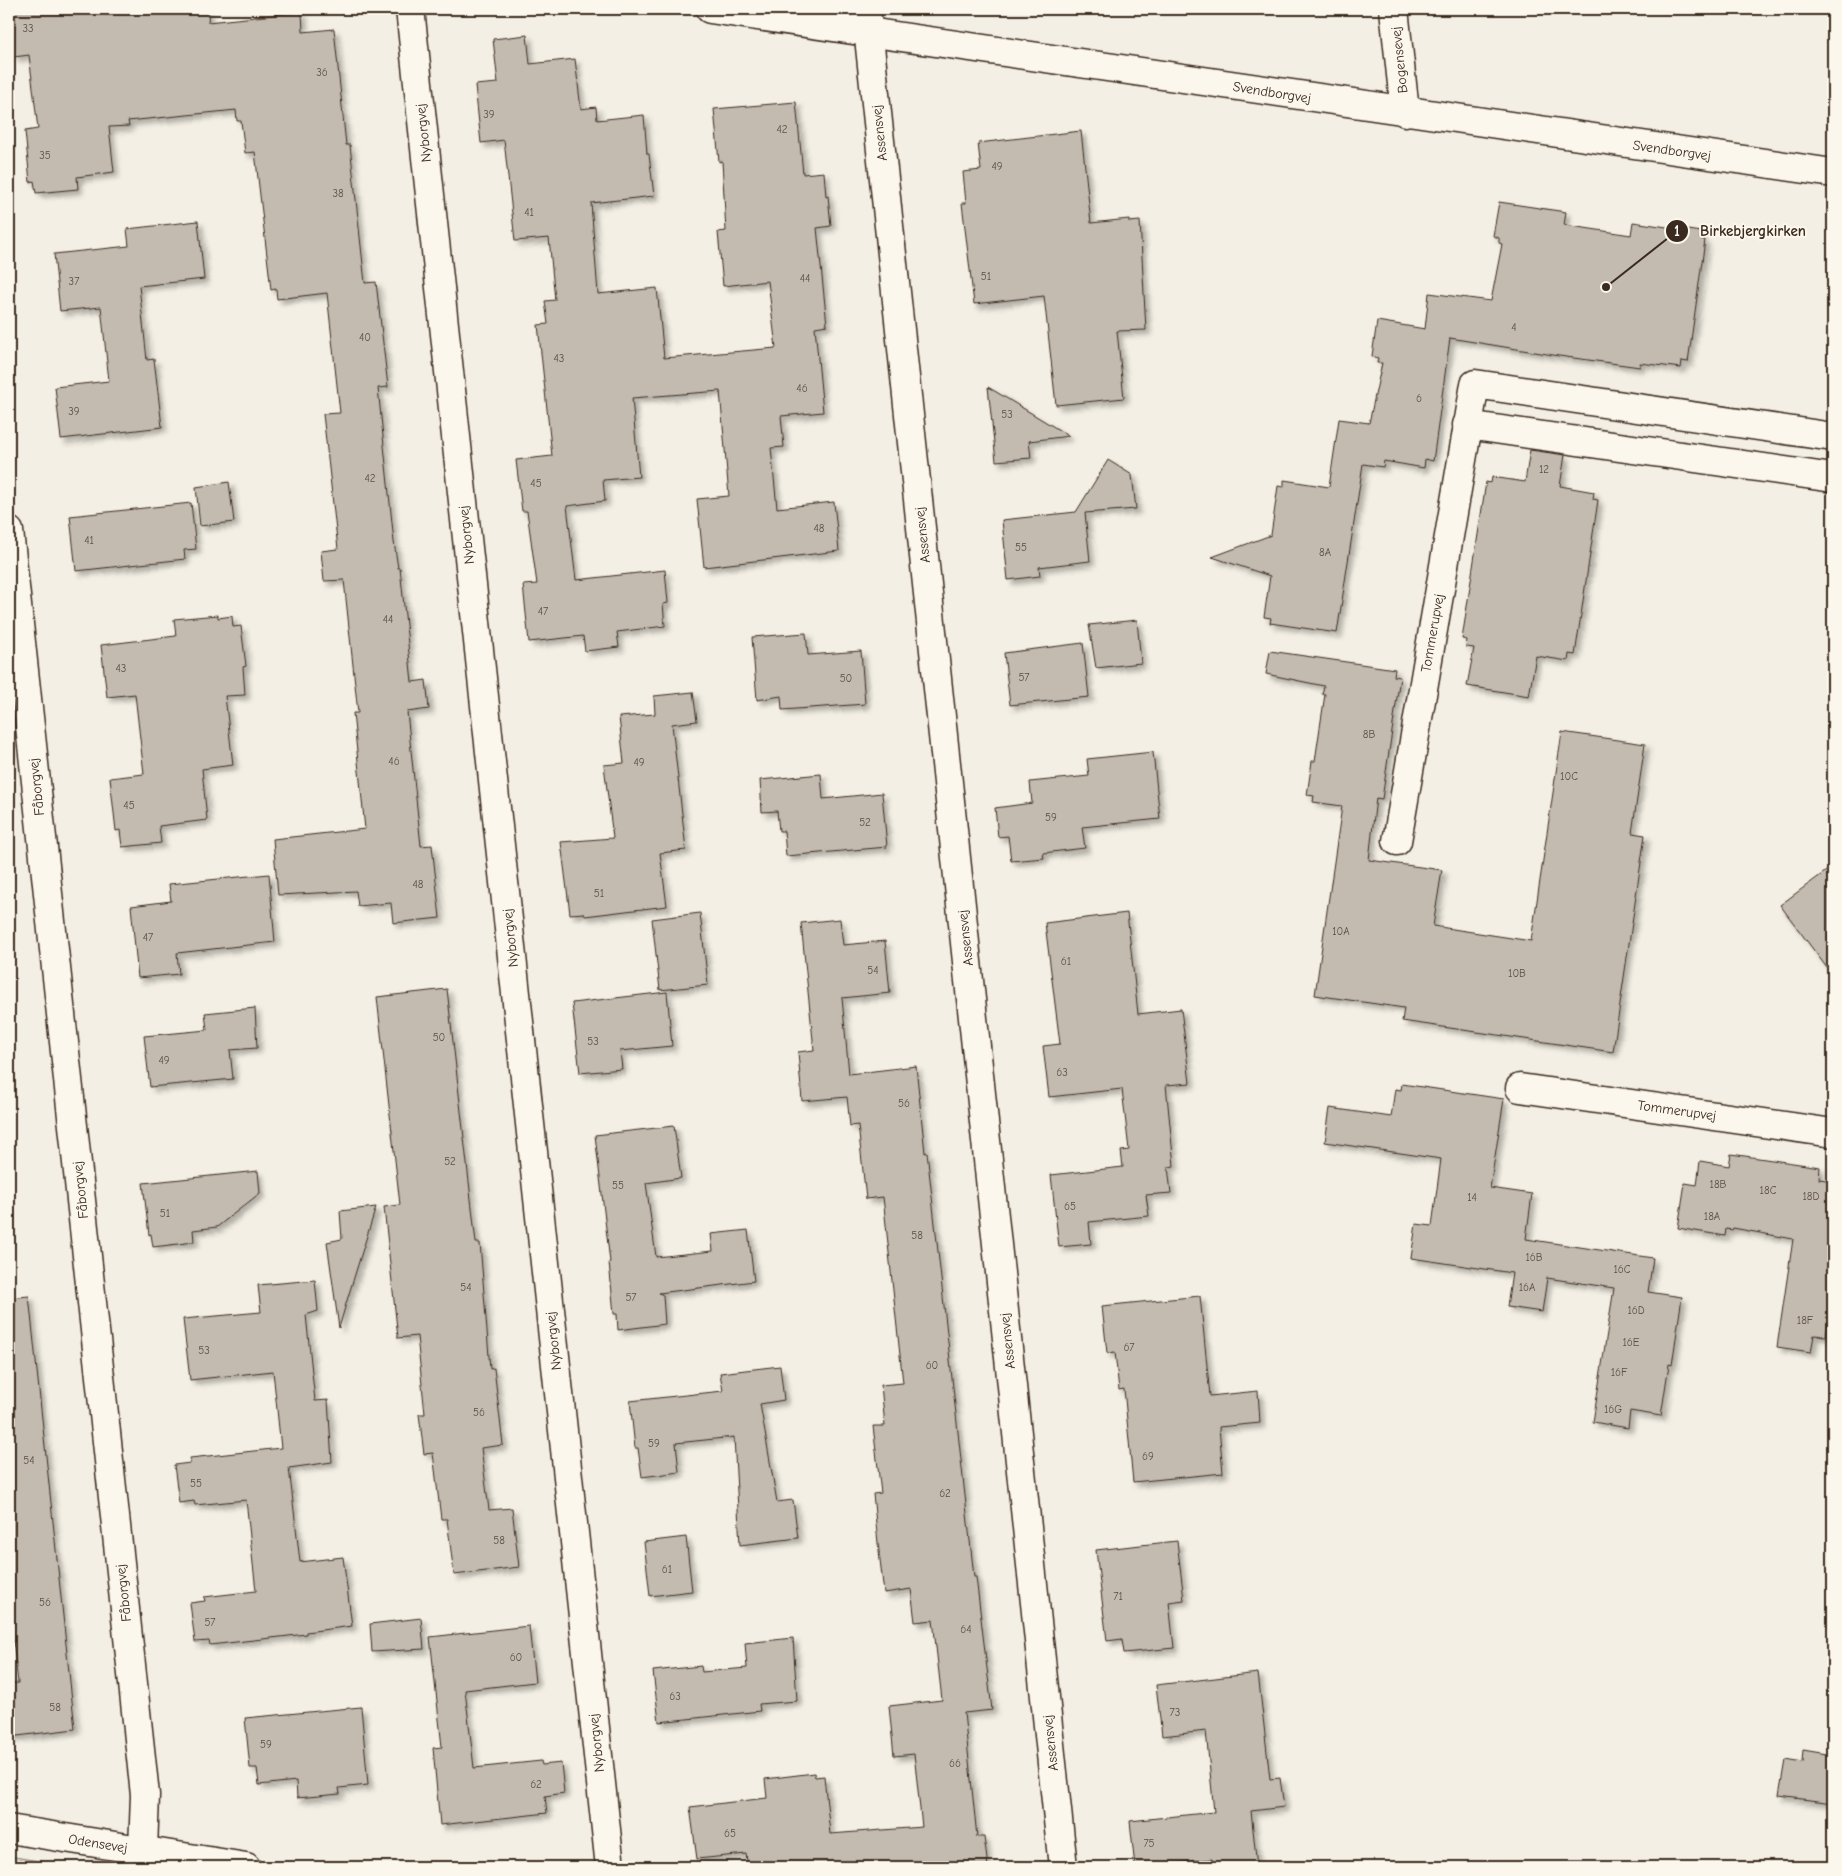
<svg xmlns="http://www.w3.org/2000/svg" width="1842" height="1876" font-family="'Comic Neue',sans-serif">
  <defs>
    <filter id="shadow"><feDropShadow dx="4.5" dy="4.5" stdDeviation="2.5" flood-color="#0004"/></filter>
  </defs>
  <rect width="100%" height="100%" fill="#f3efe4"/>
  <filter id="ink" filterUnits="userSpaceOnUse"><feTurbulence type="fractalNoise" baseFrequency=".02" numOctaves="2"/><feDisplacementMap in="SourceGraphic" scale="10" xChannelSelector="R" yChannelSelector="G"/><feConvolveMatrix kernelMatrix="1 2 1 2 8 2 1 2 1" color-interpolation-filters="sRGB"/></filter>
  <g filter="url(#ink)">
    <polygon fill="#d8d1c6" stroke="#8a7e72" points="9,1856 74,1867 9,1867"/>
    <g fill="#c3bbb0" stroke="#3b2a1e" filter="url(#shadow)">
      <polygon points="9,9 193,9 209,10 208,22 302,12 303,32 334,29 346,145 350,145 365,283 376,282 388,387 378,388 394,542 398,568 400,568 412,682 426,680 429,709 407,712 421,846 432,845 440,918 393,923 391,903 358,906 356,891 278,895 273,839 365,829 353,713 358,713 344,580 324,581 321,551 338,549 323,414 340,413 327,293 277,299 276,289 271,290 255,152 245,153 241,121 237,121 236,110 128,121 129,126 109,127 114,172 77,177 78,189 36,193 34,181 30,182 25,131 38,129 29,55 14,57"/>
      <polygon points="527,35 530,64 575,59 581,109 596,107 597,120 644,115 647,154 649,154 654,196 591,203 598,294 657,288 664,358 776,348 768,281 723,286 718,232 726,231 722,161 719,162 714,109 796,102 803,174 824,172 826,197 828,196 831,226 817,228 827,325 815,327 823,412 781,416 784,447 771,448 777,508 834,502 839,551 704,567 697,499 729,496 720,391 632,398 639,477 603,480 605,501 567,506 576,580 665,570 668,603 663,604 665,626 617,632 619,647 585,651 583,636 529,642 523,585 537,584 527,511 522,511 516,460 552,456 538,325 548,324 545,301 555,300 549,238 515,241 504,140 481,143 475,85 498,83 493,39"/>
      <polygon points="1081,131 1091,223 1129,219 1129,222 1140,221 1146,330 1117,331 1124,398 1056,405 1044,296 974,304 962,203 966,203 963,172 981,170 978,143"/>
      <polygon points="1499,202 1566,212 1564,225 1631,235 1633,222 1701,232 1700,239 1705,240 1688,362 1682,361 1681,368 1640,363 1640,367 1559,356 1450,338 1433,461 1425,459 1424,468 1384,461 1383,467 1363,464 1337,633 1270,623 1271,618 1264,617 1270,576 1212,557 1271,535 1278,486 1284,487 1284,480 1329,487 1339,419 1369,423 1382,363 1377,363 1378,358 1372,356 1377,321 1425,329 1429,293 1491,301 1502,244 1499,243 1499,238 1493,236"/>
      <polygon points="198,221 204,279 139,286 147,360 154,359 162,427 61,439 55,387 109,381 101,307 60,311 54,254 129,246 127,229"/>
      <polygon points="988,387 1069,436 1029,441 1031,458 996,461"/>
      <polygon points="1530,450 1565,455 1560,486 1594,492 1593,499 1598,500 1575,655 1569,654 1568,661 1536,656 1529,696 1467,686 1474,648 1466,647 1467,640 1462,639 1486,482 1491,483 1492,477 1525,482"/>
      <polygon points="1108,460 1132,475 1136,509 1085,513 1090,561 1039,567 1040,576 1008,580 1002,520 1076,512"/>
      <polygon points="229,482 234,522 200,526 196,487"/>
      <polygon points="191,503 196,549 184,550 185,559 76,571 70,516"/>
      <polygon points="218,615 218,618 232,616 233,627 241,626 246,666 243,667 245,695 225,696 233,765 202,769 207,820 159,826 161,843 122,847 120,830 116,831 110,778 144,774 135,694 107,697 101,645 176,636 174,619"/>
      <polygon points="1137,620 1141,663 1096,668 1089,625"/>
      <polygon points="806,633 808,655 861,651 865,704 782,710 781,696 757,700 752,637"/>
      <polygon points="1083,643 1089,697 1010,705 1004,653"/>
      <polygon points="1270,651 1395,669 1394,676 1400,677 1382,799 1376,798 1369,860 1442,870 1433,926 1531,941 1562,732 1645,744 1632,833 1645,835 1613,1052 1402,1021 1404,1008 1315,995 1342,806 1313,802 1314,796 1307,795 1312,761 1315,761 1325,694 1322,694 1324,686 1266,674"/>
      <polygon points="693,692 697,721 672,724 686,850 660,853 667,906 585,916 584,913 570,914 561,842 613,838 604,765 624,763 619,717 655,714 654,696"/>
      <polygon points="1153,752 1160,819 1082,827 1085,848 1043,853 1044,858 1011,861 1008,836 998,837 995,808 1032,803 1030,782 1089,776 1087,759"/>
      <polygon points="821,774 823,799 882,793 887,847 786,856 784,831 779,831 777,811 762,812 760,780"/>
      <polygon points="1833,866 1833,976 1780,905"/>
      <polygon points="269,874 275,942 177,953 179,974 138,978 131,906 171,901 169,884"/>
      <polygon points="700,913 708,985 660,990 652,919"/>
      <polygon points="1127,913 1138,1014 1181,1009 1190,1083 1166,1085 1174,1166 1168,1167 1171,1193 1146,1195 1149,1216 1089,1222 1091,1244 1059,1247 1051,1175 1123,1167 1121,1151 1129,1150 1122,1089 1049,1097 1043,1046 1060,1044 1045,923"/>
      <polygon points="840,919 843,945 885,941 890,993 842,998 849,1074 916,1066 925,1153 927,1152 974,1577 976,1577 992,1710 964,1713 977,1837 984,1837 988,1867 748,1867 746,1854 697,1859 690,1807 767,1798 765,1779 814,1773 815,1777 824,1776 830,1834 922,1827 914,1754 894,1756 889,1706 942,1700 933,1620 915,1622 911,1589 884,1593 878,1543 873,1494 881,1493 873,1426 885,1426 881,1385 903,1383 883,1197 866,1199 858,1125 850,1126 847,1097 802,1101 798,1052 814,1050 801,923"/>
      <polygon points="447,989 476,1243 480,1243 490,1369 494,1368 503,1445 481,1448 489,1510 512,1508 519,1567 454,1575 447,1519 441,1519 433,1453 424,1454 419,1414 425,1414 417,1336 398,1338 384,1207 400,1205 377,997"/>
      <polygon points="667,992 672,1046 620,1051 622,1069 580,1073 572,1003"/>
      <polygon points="255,1008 257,1048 230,1050 233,1079 150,1087 144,1036 207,1030 205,1013"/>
      <polygon points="1402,1084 1504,1099 1490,1188 1532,1194 1526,1239 1653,1258 1648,1292 1682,1297 1672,1365 1669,1364 1661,1416 1630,1411 1628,1428 1593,1422 1614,1288 1547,1278 1542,1312 1507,1307 1512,1273 1411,1258 1416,1224 1432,1226 1441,1159 1325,1142 1330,1108 1391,1117 1395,1089 1401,1090"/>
      <polygon points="674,1126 681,1178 646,1183 656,1257 713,1251 711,1234 748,1230 754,1281 659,1293 663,1295 665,1324 618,1330 617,1314 614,1314 609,1262 610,1262 595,1135"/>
      <polygon points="1731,1154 1820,1167 1819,1179 1833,1181 1833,1289 1826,1336 1814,1335 1811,1352 1777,1347 1793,1239 1733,1228 1732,1230 1726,1229 1725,1236 1678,1228 1685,1183 1697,1185 1700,1161 1729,1166"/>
      <polygon points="258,1171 260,1193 217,1227 193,1230 194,1242 153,1247 151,1234 149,1235 143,1183"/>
      <polygon points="376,1207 348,1297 339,1328 327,1242 342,1239 340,1211"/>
      <polygon points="315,1280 318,1311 306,1315 315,1401 328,1400 332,1462 289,1468 300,1562 343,1557 352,1626 306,1632 306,1634 210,1645 209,1641 195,1642 190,1603 205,1601 204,1597 256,1591 246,1500 195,1505 194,1501 179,1503 174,1465 190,1463 190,1458 281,1448 273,1371 190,1380 183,1319 261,1312 258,1285"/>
      <polygon points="29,1296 75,1729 9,1737 9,1684 18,1683 9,1604 9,1298"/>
      <polygon points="1200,1296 1210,1396 1258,1391 1260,1423 1219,1427 1223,1473 1133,1482 1124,1389 1119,1390 1115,1352 1107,1353 1102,1306"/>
      <polygon points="780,1366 784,1400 760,1404 777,1502 793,1500 798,1538 740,1545 734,1437 676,1443 679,1472 642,1477 638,1448 635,1448 630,1401 723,1391 720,1373"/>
      <polygon points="686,1537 692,1591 650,1596 644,1542"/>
      <polygon points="1177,1541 1184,1600 1169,1602 1174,1648 1124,1653 1122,1639 1107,1641 1096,1550"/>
      <polygon points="421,1618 424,1649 372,1652 370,1624"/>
      <polygon points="529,1626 535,1682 465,1690 474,1768 541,1761 542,1765 561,1763 564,1793 545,1796 547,1813 440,1825 433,1748 442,1747 430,1637"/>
      <polygon points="793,1638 797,1701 759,1704 760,1711 659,1722 653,1671 701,1666 702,1672 747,1668 745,1643"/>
      <polygon points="1258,1673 1270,1779 1280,1778 1284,1807 1251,1811 1257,1867 1213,1867 1212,1859 1135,1867 1130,1821 1214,1812 1206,1731 1162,1736 1156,1685"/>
      <polygon points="361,1707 368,1785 339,1788 340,1794 297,1798 296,1781 259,1785 257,1768 250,1768 245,1718"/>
      <polygon points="1803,1750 1833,1755 1833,1803 1779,1796 1785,1760 1802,1763"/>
    </g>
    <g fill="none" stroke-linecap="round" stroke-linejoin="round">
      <defs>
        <g id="street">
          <polyline points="410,9 610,1867"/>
          <polyline points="710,9 1833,173"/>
          <polyline points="866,9 1063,1867"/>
          <polyline points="1394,9 1405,112"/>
          <polyline points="1467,425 1833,478"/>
          <polyline points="9,531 145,1795 143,1850"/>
          <polyline points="1397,841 1475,384 1833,437"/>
          <polyline points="1520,1088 1833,1133"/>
          <polyline points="9,1829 246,1867"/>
        </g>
      </defs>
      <use href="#street" stroke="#3b2a1e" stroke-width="31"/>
      <use href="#street" stroke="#fbf7ec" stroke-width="28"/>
    </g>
  </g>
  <g text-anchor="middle" stroke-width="4" stroke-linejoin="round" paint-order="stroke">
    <g font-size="11" fill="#5d4e42">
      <text x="28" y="32">33</text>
      <text x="322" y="76">36</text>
      <text x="489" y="118">39</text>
      <text x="782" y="133">42</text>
      <text x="45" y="159">35</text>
      <text x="997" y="170">49</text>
      <text x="338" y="197">38</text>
      <text x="529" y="216">41</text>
      <text x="986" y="280">51</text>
      <text x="805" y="282">44</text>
      <text x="74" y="285">37</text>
      <text x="1514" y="331">4</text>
      <text x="365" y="341">40</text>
      <text x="559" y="362">43</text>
      <text x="802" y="392">46</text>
      <text x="1419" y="402">6</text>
      <text x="74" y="415">39</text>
      <text x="1007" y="418">53</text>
      <text x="1544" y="473">12</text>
      <text x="370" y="482">42</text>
      <text x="536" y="487">45</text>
      <text x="819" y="532">48</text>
      <text x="89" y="544">41</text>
      <text x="1021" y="551">55</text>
      <text x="1325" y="556">8A</text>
      <text x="543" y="615">47</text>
      <text x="388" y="623">44</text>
      <text x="121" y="672">43</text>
      <text x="1024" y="681">57</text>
      <text x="846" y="682">50</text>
      <text x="1369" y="738">8B</text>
      <text x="394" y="765">46</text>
      <text x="639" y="766">49</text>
      <text x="1569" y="780">10C</text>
      <text x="129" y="809">45</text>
      <text x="1051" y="821">59</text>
      <text x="865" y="826">52</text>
      <text x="418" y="888">48</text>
      <text x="599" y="897">51</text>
      <text x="1341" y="935">10A</text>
      <text x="148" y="941">47</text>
      <text x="1066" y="965">61</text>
      <text x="873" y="974">54</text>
      <text x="1517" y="977">10B</text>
      <text x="439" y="1041">50</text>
      <text x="593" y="1045">53</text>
      <text x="164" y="1064">49</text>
      <text x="1062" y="1076">63</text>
      <text x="904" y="1107">56</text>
      <text x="450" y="1165">52</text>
      <text x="1718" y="1188">18B</text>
      <text x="618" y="1189">55</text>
      <text x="1768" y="1194">18C</text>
      <text x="1811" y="1200">18D</text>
      <text x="1472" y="1201">14</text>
      <text x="1070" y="1210">65</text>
      <text x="165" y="1217">51</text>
      <text x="1712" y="1220">18A</text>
      <text x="917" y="1239">58</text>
      <text x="1534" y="1261">16B</text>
      <text x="1622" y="1273">16C</text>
      <text x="466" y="1291">54</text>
      <text x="1527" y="1291">16A</text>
      <text x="631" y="1301">57</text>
      <text x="1636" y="1314">16D</text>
      <text x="1805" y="1324">18F</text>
      <text x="1631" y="1346">16E</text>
      <text x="1129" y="1351">67</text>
      <text x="204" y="1354">53</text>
      <text x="932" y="1369">60</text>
      <text x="1619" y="1376">16F</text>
      <text x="1613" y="1413">16G</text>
      <text x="479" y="1416">56</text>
      <text x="654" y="1447">59</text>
      <text x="1148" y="1460">69</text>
      <text x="29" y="1464">54</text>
      <text x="196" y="1487">55</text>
      <text x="945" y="1497">62</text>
      <text x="499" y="1544">58</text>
      <text x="667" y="1573">61</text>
      <text x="1118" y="1600">71</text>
      <text x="45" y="1606">56</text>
      <text x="210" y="1626">57</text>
      <text x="966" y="1633">64</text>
      <text x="516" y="1661">60</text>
      <text x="675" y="1700">63</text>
      <text x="55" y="1711">58</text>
      <text x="1175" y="1716">73</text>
      <text x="266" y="1748">59</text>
      <text x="955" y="1767">66</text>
      <text x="536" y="1788">62</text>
      <text x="730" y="1837">65</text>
      <text x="1149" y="1847">75</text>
    </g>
    <g font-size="14" fill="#3b2a1e" stroke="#fbf7ec">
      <text transform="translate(1399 60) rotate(-96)" y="5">Bogensevej</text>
      <text transform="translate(1272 92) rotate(9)" y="5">Svendborgvej</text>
      <text transform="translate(423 133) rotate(-96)" y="5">Nyborgvej</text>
      <text transform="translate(879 133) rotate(-96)" y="5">Assensvej</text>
      <text transform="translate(1672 150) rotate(8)" y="5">Svendborgvej</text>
      <text transform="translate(466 535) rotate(-96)" y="5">Nyborgvej</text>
      <text transform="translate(922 535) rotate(-96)" y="5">Assensvej</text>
      <text transform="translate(1432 633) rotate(-80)" y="5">Tommerupvej</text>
      <text transform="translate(36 787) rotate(-96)" y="5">Fåborgvej</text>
      <text transform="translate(510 938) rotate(-96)" y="5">Nyborgvej</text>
      <text transform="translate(965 938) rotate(-96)" y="5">Assensvej</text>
      <text transform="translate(1677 1110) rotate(8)" y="5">Tommerupvej</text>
      <text transform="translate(80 1190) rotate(-96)" y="5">Fåborgvej</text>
      <text transform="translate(553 1341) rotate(-96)" y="5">Nyborgvej</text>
      <text transform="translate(1007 1341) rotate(-96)" y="5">Assensvej</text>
      <text transform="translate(123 1593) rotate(-96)" y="5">Fåborgvej</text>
      <text transform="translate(596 1743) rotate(-96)" y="5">Nyborgvej</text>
      <text transform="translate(1050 1743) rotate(-96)" y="5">Assensvej</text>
      <text transform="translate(98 1843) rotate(9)" y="5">Odensevej</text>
    </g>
  </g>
  <path fill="none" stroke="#3b2a1e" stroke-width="2" d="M1606 287L1677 231"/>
  <g fill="#3b2a1e" stroke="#fbf7ec" stroke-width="2">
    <circle cx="1606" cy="287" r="5"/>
    <circle cx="1677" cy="231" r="12"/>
  </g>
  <g font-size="15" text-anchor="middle" font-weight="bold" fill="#fff">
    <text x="1677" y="236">1</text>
  </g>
  <g font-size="15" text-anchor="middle" font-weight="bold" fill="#3b2a1e" stroke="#fbf7ec" stroke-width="4" stroke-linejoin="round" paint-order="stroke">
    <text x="1753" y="236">Birkebjergkirken</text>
  </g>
  <rect width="1842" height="1876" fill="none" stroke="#fbf7ec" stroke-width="30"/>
  <rect x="15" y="15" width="1812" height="1846" fill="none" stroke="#3b2a1e" stroke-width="2" filter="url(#ink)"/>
</svg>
